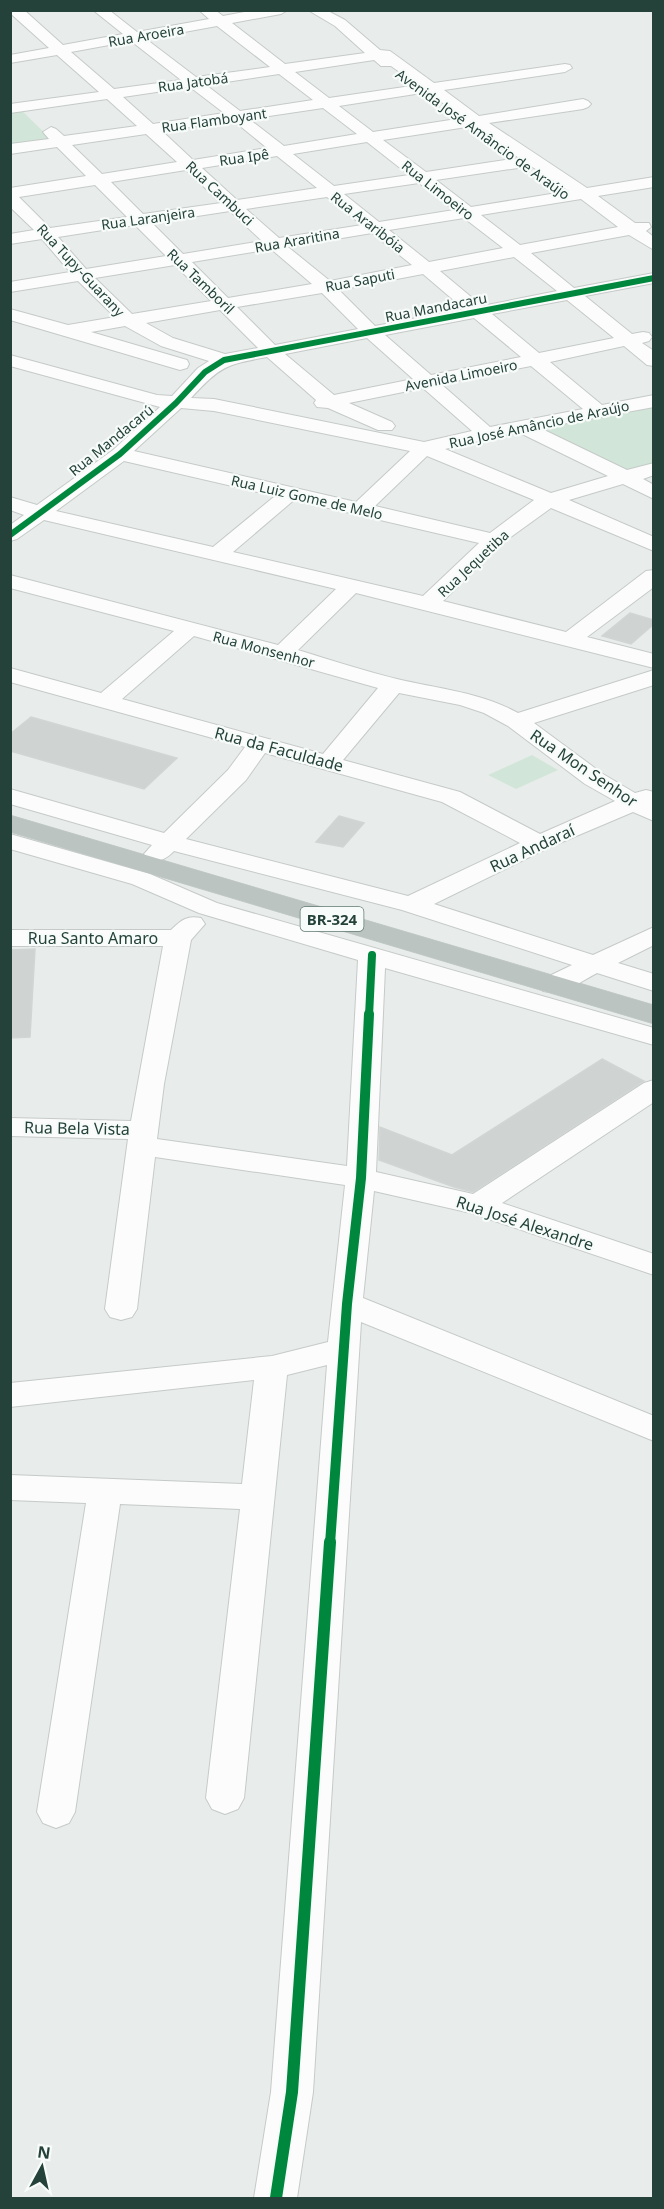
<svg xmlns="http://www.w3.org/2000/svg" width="664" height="2209" viewBox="0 0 664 2209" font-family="'Noto Sans',sans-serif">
<rect width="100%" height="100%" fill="#e8edeb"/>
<g fill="#d1e6d8">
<polygon points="21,110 53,141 11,146 10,111"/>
<polygon points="653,401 653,465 625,470 537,427"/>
<polygon points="532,755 558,770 516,789 488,775"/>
</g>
<g fill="#cfd4d2" stroke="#d1d6d4" stroke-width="1.5">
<polygon points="630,613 654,620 654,624 631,644 602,636"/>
<polygon points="31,717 177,758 144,789 10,751 10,734"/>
<polygon points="339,816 364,823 343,847 316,842"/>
<polygon points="35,949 30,1037 10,1038 10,950"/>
<polygon points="602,1059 644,1081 473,1192 454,1187 379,1160 380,1127 452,1155"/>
</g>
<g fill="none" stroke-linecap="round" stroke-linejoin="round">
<g stroke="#c5cac8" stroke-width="2">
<g id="minor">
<path d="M10 10H24L63 45 123 34 93 10H109L137 32 209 19 199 10H215L223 16 255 10H288L281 14 232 23 285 64 365 53 335 26 308 10H326L345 20 380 50 390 51 434 83 565 64 570 65 572 68 565 72 444 90 479 116 583 99 588 101 591 104 588 107 583 109 489 123 587 188 654 177V187L598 196 635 223H649L651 227 646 231 654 237V250L629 235 531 253 574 288 654 273V283L585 296 632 334 643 332 649 333 652 337 649 341 642 343 654 351V366L647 365 624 346 550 362 602 405 654 395V407L540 428 627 470 654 463V475L643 479 654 485V499L623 484 569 500 654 537V551L551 508 501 544 443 601 566 632 646 571 654 570V587L587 637 654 654V668L356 593 298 650C331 660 364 671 397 679 439 689 480 692 518 713L654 670V685L534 723 603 774 635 793 646 790 654 792V821L633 812 548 848 434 904 593 955 654 927V945L618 963 654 974V991L597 973C580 982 563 995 543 991L540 985 543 979 572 965 402 910 174 851C165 860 160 862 148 859L144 854 152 845 10 804V789L164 833 228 770 245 747 10 682V668L101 693 174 631 10 588V575L278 645 336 589 44 520 17 539 10 541V525L24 515 10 510V497L37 505 113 450 160 407 10 366V355L157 395 172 396 198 368 209 361 161 346 125 326 91 332 187 360 189 364 187 368 180 370 10 320V309L68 325 115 317 78 281 10 292V282L70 272 42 239 10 244V234L34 230 10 207V188L86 176 57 147 10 154V144L49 139 43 132 51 127 56 129 64 136 137 126 107 99 10 113V104L99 92 57 55 10 63V55L49 48 10 13ZM217 26 270 67 196 77 146 39ZM131 41 181 80 114 89 71 52ZM374 60 381 66H391L418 85 329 98 295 72ZM279 74 313 100 240 111 206 85ZM190 87 224 113 153 124 123 97ZM428 92 463 118 373 132 339 106ZM323 108 357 134 284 146 249 119ZM234 121 267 148 193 160 162 131ZM473 126 519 158 426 172 383 140ZM146 134 177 162 102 174 72 145ZM367 142 409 175 334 186 293 154ZM277 156 317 188 237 200 202 168ZM531 166 569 191 471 207 436 180ZM186 170 221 203 143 214 111 182ZM419 183 454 210 379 222 344 194ZM95 185 127 217 50 228 19 197ZM327 197 362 225 279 238 246 209ZM581 199 618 227 520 245 481 215ZM230 211 262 241 183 254 152 223ZM464 218 503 248 429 262 389 230ZM135 225 166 256 86 269 58 237ZM372 233 412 265 330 281 288 247ZM271 249 312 284 228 298 192 262ZM514 257 557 291 482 306 440 271ZM175 265 211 301 132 314 95 278ZM423 274 464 309 375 326 339 290ZM322 293 358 329 275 345 237 307ZM567 300 614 338 539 353 492 314ZM220 310 258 348 225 354 173 338 146 323ZM474 318 521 357 431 375 385 335ZM367 338 413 379 334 395 285 354ZM267 357 316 400 314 403 317 407 328 408 378 430H392L395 426 392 422 349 403 423 388 472 431 424 442 214 399 191 398C221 366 225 365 267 357ZM531 366 583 409 490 427 441 384ZM181 408 214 411 410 451 356 502 134 451ZM518 432 608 476 551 493 445 449ZM427 456 534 500 490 533 375 506ZM124 461 275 496 213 547 56 511ZM294 500 479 543 423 596 233 552ZM194 636 378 688 323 754 122 699ZM399 693 460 705 484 713 508 726 585 784 615 801 540 834 460 792 343 760ZM265 753 442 802 520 843 408 896 186 839 246 780Z"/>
<path d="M10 834 150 874 217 903 654 1028V1045L385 968 376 1172 473 1194 644 1083 654 1080V1102L502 1203 654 1254V1275L471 1213 374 1191 363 1298 654 1416V1441L361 1322 313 2092 297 2198H254L271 2092 327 1365 287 1375 244 1798 238 1809 225 1814 212 1809 206 1798 240 1509 120 1504 75 1812 69 1823 56 1828 43 1823 37 1812 86 1503 10 1500V1475L242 1484 254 1380 10 1407V1383L272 1356 328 1342 345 1185 155 1157 137 1309 132 1317 121 1320 110 1317 105 1309 128 1139 10 1136V1118L131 1121 163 946H10V930H171C181 920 187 915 201 918L205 924 191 940 164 1084 157 1139 347 1166 358 960 199 913 132 884 10 849Z"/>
</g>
</g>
<g stroke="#c3ccc9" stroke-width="1">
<polygon id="highway" points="10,815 654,1005 654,1024 10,832"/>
</g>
<use href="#minor" fill="#fcfcfc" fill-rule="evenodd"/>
<use href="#highway" fill="#bcc4c2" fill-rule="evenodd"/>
<g stroke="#f7fbf9" stroke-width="8">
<polyline id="cycleway-far3" points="10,535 120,454 176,403 205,372 224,360 654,278"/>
</g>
<g stroke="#f7fbf9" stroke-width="10">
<polyline id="cycleway-far2" points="369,1016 372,955"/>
</g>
<g stroke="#f7fbf9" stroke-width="14">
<polyline id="cycleway-far1" points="330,1544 347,1304 361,1178 369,1014"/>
</g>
<g stroke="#f7fbf9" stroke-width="16">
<polyline id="cycleway" points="276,2198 292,2092 330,1542"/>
</g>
<use href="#cycleway-far3" stroke="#00873e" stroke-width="6"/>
<use href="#cycleway-far2" stroke="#00873e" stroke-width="8"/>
<use href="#cycleway-far1" stroke="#00873e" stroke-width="10"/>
<use href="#cycleway" stroke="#00873e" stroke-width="12"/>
</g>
<g text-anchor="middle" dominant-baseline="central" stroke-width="4.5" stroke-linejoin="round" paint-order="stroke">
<g font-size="14" fill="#24423a" stroke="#f7fbf9">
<text transform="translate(146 35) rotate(-10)">Rua Aroeira</text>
<text transform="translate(193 82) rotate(-8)">Rua Jatobá</text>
<text transform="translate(214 120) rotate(-8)">Rua Flamboyant</text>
<text transform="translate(483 134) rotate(36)">Avenida José Amâncio de Araújo</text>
<text transform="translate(244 157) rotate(-8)">Rua Ipê</text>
<text transform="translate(438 190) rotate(38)">Rua Limoeiro</text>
<text transform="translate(220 193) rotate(43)">Rua Cambuci</text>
<text transform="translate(148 218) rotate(-8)">Rua Laranjeira</text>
<text transform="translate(368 222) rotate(38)">Rua Araribóia</text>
<text transform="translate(297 240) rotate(-10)">Rua Araritina</text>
<text transform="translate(81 270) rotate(47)">Rua Tupy-Guarany</text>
<text transform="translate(360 280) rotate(-11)">Rua Saputi</text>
<text transform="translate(201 281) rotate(44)">Rua Tamboril</text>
<text transform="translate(436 307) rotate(-11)">Rua Mandacaru</text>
<text transform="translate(461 375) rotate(-11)">Avenida Limoeiro</text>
<text transform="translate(539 424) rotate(-12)">Rua José Amâncio de Araújo</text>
<text transform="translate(111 440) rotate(-39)">Rua Mandacarú</text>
<text transform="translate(307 497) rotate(13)">Rua Luiz Gome de Melo</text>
<text transform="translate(473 563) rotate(-43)">Rua Jequetiba</text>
<text transform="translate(264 649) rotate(15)">Rua Monsenhor</text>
</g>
<rect fill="#f7fbf9" stroke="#637a73" stroke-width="1.5" x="300.5" y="907" width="63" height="24" rx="4.5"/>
<g font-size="15" font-weight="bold" fill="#24423a">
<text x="332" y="919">BR-324</text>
</g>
<g font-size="16" fill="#24423a" stroke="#f7fbf9">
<text transform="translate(279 749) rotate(15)">Rua da Faculdade</text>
<text transform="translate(584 768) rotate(34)">Rua Mon Senhor</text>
<text transform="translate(532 848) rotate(-25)">Rua Andaraí</text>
<text x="93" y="938">Rua Santo Amaro</text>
<text transform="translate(77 1128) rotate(1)">Rua Bela Vista</text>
<text transform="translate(525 1223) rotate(18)">Rua José Alexandre</text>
</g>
</g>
<rect width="664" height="2209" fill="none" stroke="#24423a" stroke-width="24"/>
<g transform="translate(42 2167) rotate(8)" stroke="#f7fbf9" stroke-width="4.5" paint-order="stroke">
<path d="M0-4.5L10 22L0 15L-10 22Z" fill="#24423a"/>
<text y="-9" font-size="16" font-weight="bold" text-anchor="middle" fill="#24423a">N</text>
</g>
</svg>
